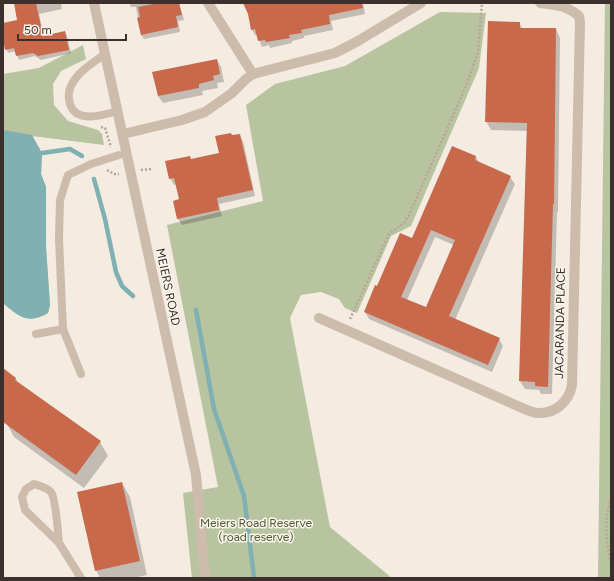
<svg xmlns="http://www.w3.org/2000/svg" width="614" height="581" viewBox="0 0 614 581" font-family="Figtree,sans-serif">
<rect width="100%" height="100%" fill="#f4ebe1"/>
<g fill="#b8c4a0">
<polygon points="605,3 611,3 611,578 598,578"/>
<polygon points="440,12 486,13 479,68 411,226 391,236 357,313 345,308 339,299 321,292 301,295 290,318 330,527 392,578 192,578 183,493 218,487 167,225 263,201 246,105 275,84 345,66"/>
<path d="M83 45 86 59 61 71 53 84 54 105 68 121 98 130 102 134 104 145 32 136 42 153 41 174 46 187V247L50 305 48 313C28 325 18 316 3 303V74L39 68Z"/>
</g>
<path fill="#7fb0b2" d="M3 130 32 135 42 153 41 174 46 187V247L50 305 48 313C28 325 18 316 3 303Z"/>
<g fill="#0003" fill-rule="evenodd">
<polygon points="15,3 61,3 62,9 39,14 44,37 65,32 67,36 71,53 41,60 35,56 19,60 16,51 8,53 5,45 3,45 3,24 18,21"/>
<polygon points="129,3 179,3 184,20 178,21 180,32 144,39 141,35 136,7 131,7"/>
<polygon points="244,3 363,3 365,14 331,21 333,30 304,36 304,38 292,41 292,43 270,48 269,45 262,47 257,35 256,36 252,30 249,13"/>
<polygon points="519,23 523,29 556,29 560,38 558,212 557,212 552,394 541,394 539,390 525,389 520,381 527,131 491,130 486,121"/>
<polygon points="217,60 221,67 224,82 217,83 218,88 202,91 203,95 163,103 158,96 154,72"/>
<polygon points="239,135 243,141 255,196 219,204 222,216 182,225 178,219 180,200 176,184 174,185 170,178 191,160 220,153 232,136"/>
<path d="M476 157 479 163 510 177 515 184 455 320 499 339 503 346 492 372 369 319 365 312 378 288ZM435 237 454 245 426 309 407 300Z"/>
<polygon points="3,370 16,379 18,383 100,442 108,456 84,488 14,437 7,424 3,422"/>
<polygon points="122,483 130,497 147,575 133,578 100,578 96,570"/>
</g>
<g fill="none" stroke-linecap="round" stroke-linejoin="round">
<g stroke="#7fb0b2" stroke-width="4.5">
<polyline points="42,153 70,149 82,156"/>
<polyline points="94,179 105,219 116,272 122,286 133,296"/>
<polyline points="196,310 214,409 244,496 254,578"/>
</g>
</g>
<g fill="#c8694b" fill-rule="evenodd">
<polygon points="14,3 36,3 43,36 65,31 69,50 38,56 33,53 16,56 14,48 5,50 3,39 3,23 17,20"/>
<polygon points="158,3 179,3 182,15 176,16 178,27 141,35 137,18 140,17 138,7"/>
<polygon points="243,3 362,3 363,8 329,15 330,24 301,30 302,33 289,35 290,38 266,42 265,40 258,41 255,29 251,30 248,14"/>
<polygon points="488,21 520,22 520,28 556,28 554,204 553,204 548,387 535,386 535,382 519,381 527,123 485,122"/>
<polygon points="217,59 220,74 213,76 214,80 199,84 199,88 158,96 152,72"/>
<polygon points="231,133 232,135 240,134 253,190 217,198 219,210 177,219 173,201 179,199 174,178 169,179 165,161 190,156 191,159 219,153 215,136"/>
<path d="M452 146 476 156 475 160 511 176 449 316 500 338 488 365 364 312 375 285 377 286 400 233 412 238ZM431 230 455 240 426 307 401 297Z"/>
<polygon points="3,368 16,378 15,380 101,441 76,475 3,422"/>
<polygon points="122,482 140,561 95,571 77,492"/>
</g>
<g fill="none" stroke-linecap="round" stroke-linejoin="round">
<g stroke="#b9a596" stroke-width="2.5" stroke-dasharray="2 2" stroke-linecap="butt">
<polyline points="101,127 105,128 111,147"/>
<polyline points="107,170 114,174 119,174"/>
<polyline points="141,170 151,169"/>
<polyline points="350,319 389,234 404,223 409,215 466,86 478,52 482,3"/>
<path d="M611 498C604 519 606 542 611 563"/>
</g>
<g stroke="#cdbbac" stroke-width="8">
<path d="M105 54C94 62 77 72 71 86 68 92 68 97 70 104 76 124 104 115 117 111"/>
<polyline points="36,334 63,329"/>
<polyline points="81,374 63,329 59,239 60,200 68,175 91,164 119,155"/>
<path d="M59 543C58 533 56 499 51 492 46 487 40 486 34 484L26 489 22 497 25 510 59 543 81 578"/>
</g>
<g stroke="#cdbbac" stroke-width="10">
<polyline points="94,3 196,475 205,578"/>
<polyline points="208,3 253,74"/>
<polyline points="123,134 182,120 205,112 232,93 246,79 253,74 335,53 358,41 421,3"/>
<path d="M319 318 520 407C525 409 532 413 538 413 556 414 569 401 572 385L580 22 579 16C565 5 557 5 540 3"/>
</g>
</g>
<g text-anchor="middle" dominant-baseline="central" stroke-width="3" stroke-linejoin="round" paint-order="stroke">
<g font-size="12" fill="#3b302b" stroke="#fbf5ee">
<text transform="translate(168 287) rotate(78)">MEIERS ROAD</text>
<text transform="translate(560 323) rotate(-89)">JACARANDA PLACE</text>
</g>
<g font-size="12" fill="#4a5a2e" stroke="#fbf5ee">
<text x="256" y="523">Meiers Road Reserve<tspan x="256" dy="14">(road reserve)</tspan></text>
</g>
</g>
<rect width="614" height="581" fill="none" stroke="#3b302b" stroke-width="8"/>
<path d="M18 34v6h108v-6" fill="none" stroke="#3b302b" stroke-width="2"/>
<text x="24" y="34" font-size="12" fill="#3b302b" stroke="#fbf5ee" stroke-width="3" paint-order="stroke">50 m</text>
</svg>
